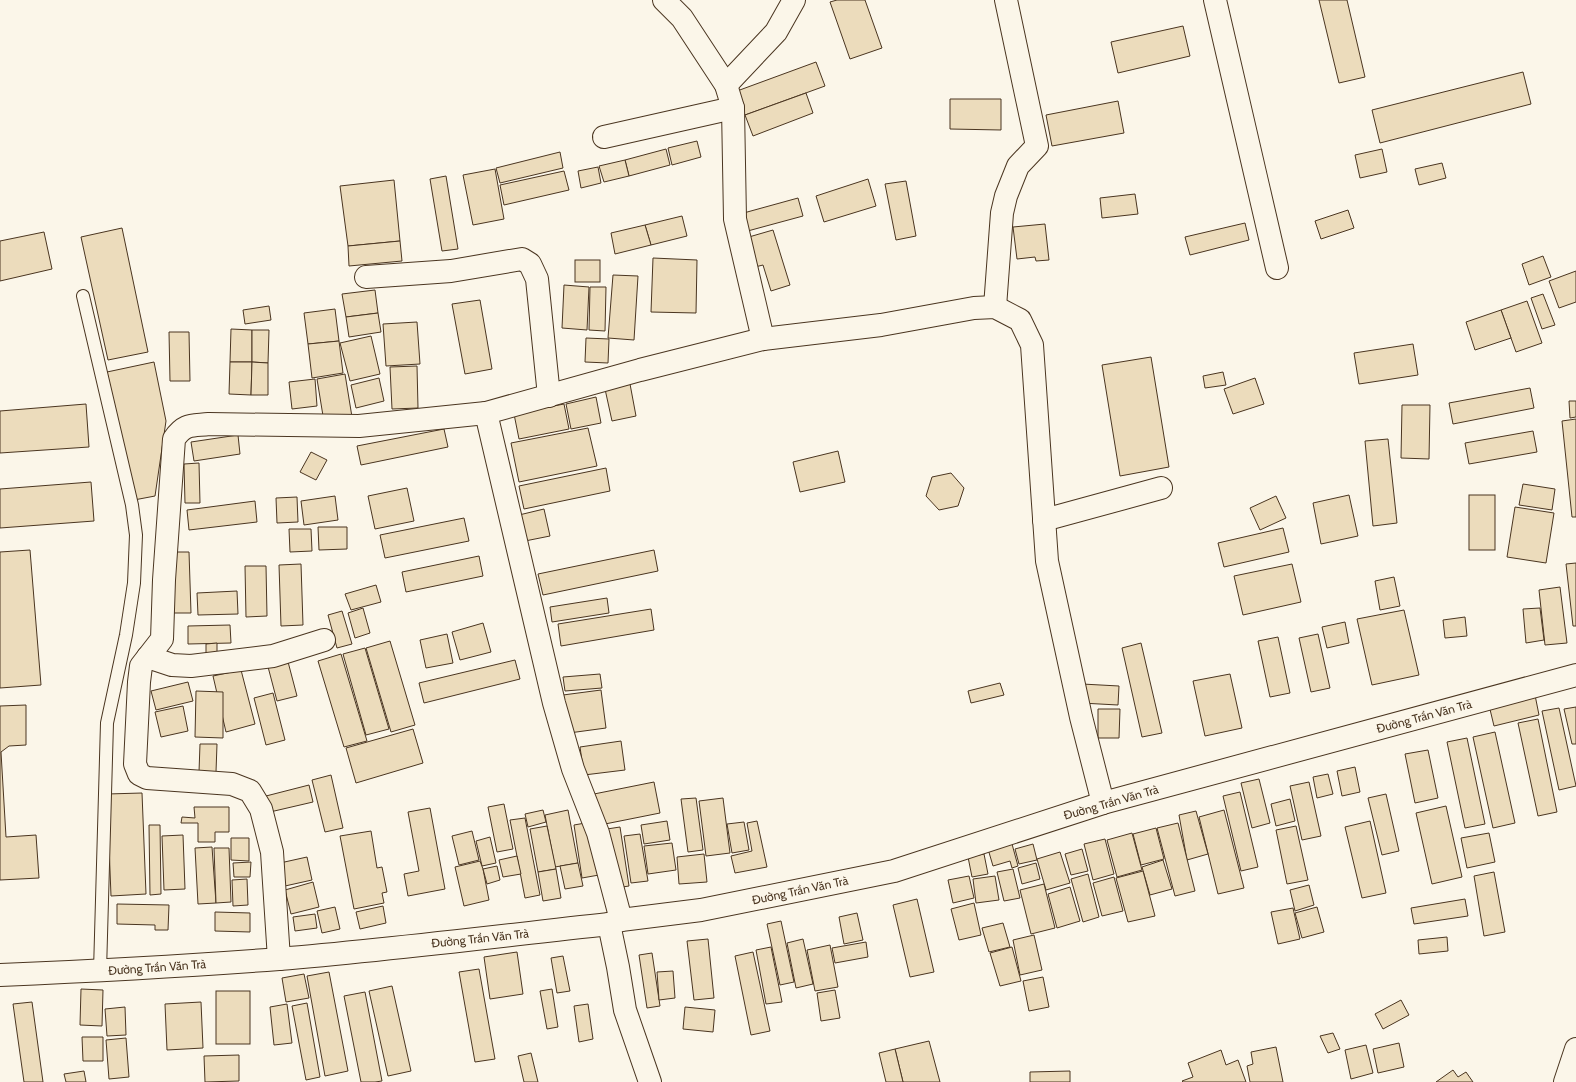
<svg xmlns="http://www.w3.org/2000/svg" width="1576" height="1082" viewBox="0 0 1576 1082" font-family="Cabin,sans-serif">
<rect width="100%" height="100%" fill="#fbf6e9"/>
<g fill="#ecdcbc" stroke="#4a3520">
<polygon points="837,0 865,0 882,48 850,59 830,2"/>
<polygon points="1319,0 1347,0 1365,77 1339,83"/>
<polygon points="1183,26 1190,56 1118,73 1111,42"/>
<polygon points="816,62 825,86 745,115 737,91"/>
<polygon points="1523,72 1531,104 1380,143 1372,110"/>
<polygon points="806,93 813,113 753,136 745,115"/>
<polygon points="950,99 1001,99 1001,130 950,129"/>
<polygon points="1118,101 1124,133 1052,146 1046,115"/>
<polygon points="697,141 701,157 672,165 668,148"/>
<polygon points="666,149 670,165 629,176 625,160"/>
<polygon points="1382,149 1387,172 1360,178 1355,155"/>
<polygon points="560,152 563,168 500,183 496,168"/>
<polygon points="625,160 629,176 604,182 599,166"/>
<polygon points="1442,163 1446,178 1419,185 1415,169"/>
<polygon points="598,167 601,183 581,188 578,171"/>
<polygon points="495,169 504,219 473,225 463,175"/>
<polygon points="564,171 569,190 504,205 500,185"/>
<polygon points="446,176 458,249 442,251 430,179"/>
<polygon points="868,179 876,206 824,222 816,196"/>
<polygon points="394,180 400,241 348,246 340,186"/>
<polygon points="906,181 916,236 896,240 885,184"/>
<polygon points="1135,194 1138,214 1102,218 1100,198"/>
<polygon points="798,198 803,216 744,232 740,214"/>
<polygon points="1348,210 1354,228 1321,239 1315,221"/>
<polygon points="682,216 687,236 651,245 645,225"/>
<polygon points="1245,223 1249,240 1190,255 1185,237"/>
<polygon points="1045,224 1049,260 1036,261 1035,257 1017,259 1013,227"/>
<polygon points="645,225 651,245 615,254 611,233"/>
<polygon points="122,228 148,352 108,360 81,237"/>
<polygon points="773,230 790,285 771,291 763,265 751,268 742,239"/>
<polygon points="44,232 52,269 0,281 0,241"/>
<polygon points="400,241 402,261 349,266 348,246"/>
<polygon points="1543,256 1551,277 1529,285 1522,264"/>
<polygon points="653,258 697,260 696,313 651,312"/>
<rect x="575" y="260" width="25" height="22"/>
<polygon points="1576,271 1576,302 1559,308 1549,281"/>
<polygon points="613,275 638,276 634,340 608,338"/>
<polygon points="564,285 589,287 587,330 562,328"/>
<polygon points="590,287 606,287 605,331 589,330"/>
<polygon points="375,290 378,313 346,317 342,294"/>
<polygon points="1543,294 1555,325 1542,329 1531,298"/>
<polygon points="480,300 492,369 465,374 452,304"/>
<polygon points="1527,301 1542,343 1516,352 1501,310"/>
<polygon points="269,306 271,320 245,324 243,310"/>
<polygon points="335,309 339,341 308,344 304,313"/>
<polygon points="1501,310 1511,338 1475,350 1466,322"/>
<polygon points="378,313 381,332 349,337 346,317"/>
<polygon points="417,322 420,364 386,366 383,324"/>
<polygon points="231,329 252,330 252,362 230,362"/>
<polygon points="252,330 269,330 268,363 252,362"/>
<polygon points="169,332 189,332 190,381 170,381"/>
<polygon points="371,336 380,374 350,381 340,343"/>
<polygon points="586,338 609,339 608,363 585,362"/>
<polygon points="339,341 343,373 312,378 308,344"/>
<polygon points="1413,344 1418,375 1359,384 1354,353"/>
<polygon points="1151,357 1169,467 1120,476 1102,365"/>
<polygon points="154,362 166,421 155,496 134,500 107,372"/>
<polygon points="230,362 252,362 251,395 229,394"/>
<polygon points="252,362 268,363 268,395 251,395"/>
<polygon points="417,366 418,408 392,409 390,367"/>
<polygon points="1223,372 1226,385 1205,388 1203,376"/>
<polygon points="345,374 352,417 324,422 317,379"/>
<polygon points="379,378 384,401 356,408 351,385"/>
<polygon points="1255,378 1264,404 1233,414 1224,389"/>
<polygon points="315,379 317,406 292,409 289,382"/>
<polygon points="630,384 636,416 612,421 605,389"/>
<polygon points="1530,388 1534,408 1453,424 1449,403"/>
<polygon points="596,397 601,423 571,429 566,404"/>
<polygon points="1569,401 1576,401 1576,417 1570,418"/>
<polygon points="86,404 89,447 0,453 0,411"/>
<polygon points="564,404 569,429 519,439 514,414"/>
<polygon points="1402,405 1430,405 1429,459 1401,458"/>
<polygon points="1576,419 1576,517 1572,517 1562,421"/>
<polygon points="588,428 597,466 519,482 511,443"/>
<polygon points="444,429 448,447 361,465 357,446"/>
<polygon points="1533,431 1537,452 1469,464 1465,443"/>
<polygon points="238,435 240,454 194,461 191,442"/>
<polygon points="1388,439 1397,523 1373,526 1365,441"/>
<polygon points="838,451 845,482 800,492 793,462"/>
<polygon points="311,452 327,460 316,480 300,472"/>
<polygon points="199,463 200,503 185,503 184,464"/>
<polygon points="606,468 610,491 524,509 519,486"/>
<polygon points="951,473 964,488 958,506 939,510 926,496 932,477"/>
<polygon points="91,482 94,521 0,528 0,489"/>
<polygon points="1523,484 1555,489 1552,510 1519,505"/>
<polygon points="407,488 414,521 375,529 368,496"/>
<polygon points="1349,495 1358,536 1321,544 1313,503"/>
<rect x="1469" y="495" width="26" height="55"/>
<polygon points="335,496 338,520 304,525 301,501"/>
<polygon points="1276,496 1286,518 1260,530 1250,508"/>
<polygon points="297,497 298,522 277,523 276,498"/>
<polygon points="255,501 257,522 189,530 187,510"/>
<polygon points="1515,507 1554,513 1546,563 1507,557"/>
<polygon points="544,509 550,536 525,541 519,515"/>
<polygon points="464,518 469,541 385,558 380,535"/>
<polygon points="318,527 347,527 347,549 319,550"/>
<polygon points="1283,528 1289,552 1224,567 1218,543"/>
<polygon points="289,529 311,529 312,551 290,552"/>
<polygon points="30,550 41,685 0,688 0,552"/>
<polygon points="654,550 658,571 543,595 538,574"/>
<polygon points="169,552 189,552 191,613 171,613"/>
<polygon points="479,556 483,576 406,592 402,572"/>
<polygon points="1576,563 1576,626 1573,626 1566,564"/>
<polygon points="301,564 303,625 281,626 279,565"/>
<polygon points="1292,564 1301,602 1243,615 1234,576"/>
<polygon points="245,566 266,566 267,616 246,617"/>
<polygon points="1394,577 1400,606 1380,610 1375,581"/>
<polygon points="376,585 381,602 351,610 345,594"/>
<polygon points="1560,587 1567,643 1545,645 1539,590"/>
<polygon points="237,591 238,614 198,615 197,593"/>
<polygon points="607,598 609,613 552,622 550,607"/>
<polygon points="363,608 370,633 355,638 348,613"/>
<polygon points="1540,608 1544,640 1526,643 1523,609"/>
<polygon points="651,609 654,630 561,646 558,624"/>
<polygon points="1404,610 1419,675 1372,685 1357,619"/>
<polygon points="342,611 352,644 337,648 328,615"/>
<polygon points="1465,617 1467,636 1445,638 1443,620"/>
<polygon points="1345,622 1349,643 1327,648 1322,627"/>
<polygon points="483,623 491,652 460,660 452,632"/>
<polygon points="230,625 231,643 188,644 188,626"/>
<polygon points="447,634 453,663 426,668 420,640"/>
<polygon points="1318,634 1330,688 1311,692 1299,638"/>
<polygon points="1278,637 1290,693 1270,697 1258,641"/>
<polygon points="390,641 415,725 391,732 366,648"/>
<polygon points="217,643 217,655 206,655 206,644"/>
<polygon points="1141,643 1162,733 1142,737 1122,648"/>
<polygon points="365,648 389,729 366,735 343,654"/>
<polygon points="341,654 367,741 344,747 318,661"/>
<polygon points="287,658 297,696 277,701 267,663"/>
<polygon points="515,660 520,679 424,703 419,683"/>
<polygon points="241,670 255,724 226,732 213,676"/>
<polygon points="600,674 602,688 565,691 563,677"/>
<polygon points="1230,674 1242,728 1205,736 1193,681"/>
<polygon points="188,682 193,701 156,710 151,691"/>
<polygon points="1000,683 1004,695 971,703 968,691"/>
<polygon points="1082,684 1119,686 1118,705 1081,703"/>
<polygon points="601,690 606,728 569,733 563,695"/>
<polygon points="1534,690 1539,715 1494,726 1488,701"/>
<polygon points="196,691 223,692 223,738 195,737"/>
<polygon points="273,693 285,740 266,745 254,698"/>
<polygon points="26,705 26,745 9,746 1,752 6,837 36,835 39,878 0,880 0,706"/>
<polygon points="183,706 188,731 161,737 155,712"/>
<polygon points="1576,707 1576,744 1572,744 1564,709"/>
<polygon points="1559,708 1576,786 1559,790 1542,711"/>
<polygon points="1098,709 1120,709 1119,738 1098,738"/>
<polygon points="1538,719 1557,812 1538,816 1518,723"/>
<polygon points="413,729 423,763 356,783 346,748"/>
<polygon points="1495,732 1515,823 1493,828 1473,737"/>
<polygon points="1467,738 1485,824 1465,828 1447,742"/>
<polygon points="621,741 625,770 584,775 580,747"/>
<polygon points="200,744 217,744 216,772 199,772"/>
<polygon points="1428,750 1438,798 1415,803 1405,754"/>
<polygon points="1355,767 1360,792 1342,796 1337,771"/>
<polygon points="1328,774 1333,794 1317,798 1313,777"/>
<polygon points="331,775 343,828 325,832 312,780"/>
<polygon points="1259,779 1270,823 1252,828 1241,783"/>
<polygon points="654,782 660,813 600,825 594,794"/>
<polygon points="1309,782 1321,836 1302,840 1290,786"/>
<polygon points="309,785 313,802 270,812 266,796"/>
<polygon points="1240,792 1258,867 1241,871 1223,796"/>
<polygon points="142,793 146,894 111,896 107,794"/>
<polygon points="1386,794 1399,851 1382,855 1368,798"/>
<polygon points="696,798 703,850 688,852 681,799"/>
<polygon points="723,798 730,853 706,856 699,801"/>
<polygon points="1290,799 1295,821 1276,826 1271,804"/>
<polygon points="504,804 513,849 497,852 488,807"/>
<polygon points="1446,806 1462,877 1432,884 1416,813"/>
<polygon points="194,807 229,807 229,832 215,832 215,842 198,842 198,823 181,823 182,817 195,818"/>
<polygon points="430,808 445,889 408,896 404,874 419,871 408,812"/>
<polygon points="543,810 546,822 528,827 525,814"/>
<polygon points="568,810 578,863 555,867 545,815"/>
<polygon points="1224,810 1244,888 1218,894 1199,817"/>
<polygon points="1196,811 1208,854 1187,860 1179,815"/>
<polygon points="525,818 540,895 525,898 510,820"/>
<polygon points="667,821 670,840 644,844 641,825"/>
<polygon points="757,821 767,867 735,873 731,856 752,851 747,823"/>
<polygon points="1370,821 1386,893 1362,898 1345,827"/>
<polygon points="591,822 599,875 582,878 574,825"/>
<polygon points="744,822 749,850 732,853 727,824"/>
<polygon points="1178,823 1195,891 1175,896 1157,828"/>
<polygon points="149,825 160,825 161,894 150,895"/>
<polygon points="547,826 556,869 538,872 530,829"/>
<polygon points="1296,826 1308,880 1287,884 1276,830"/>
<polygon points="620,827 629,886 616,888 607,829"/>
<polygon points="1156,828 1164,859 1141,865 1133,834"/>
<polygon points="371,831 377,868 382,867 387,892 382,893 384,903 354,909 340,836"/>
<polygon points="472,831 479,860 459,865 452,836"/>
<polygon points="1132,833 1142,870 1117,877 1107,840"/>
<polygon points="1489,833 1495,862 1467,868 1461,838"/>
<polygon points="640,834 648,881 631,883 624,836"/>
<polygon points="183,835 185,889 164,890 162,836"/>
<polygon points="490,837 496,863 482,866 476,841"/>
<polygon points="231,838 249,838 249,861 231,860"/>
<polygon points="1105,839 1114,874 1093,880 1084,844"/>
<polygon points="672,843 676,870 648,874 644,846"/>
<polygon points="1012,844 1018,866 1012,868 1010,861 993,866 988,849"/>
<polygon points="1033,844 1037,860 1019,864 1015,849"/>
<polygon points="212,847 216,903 198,904 195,848"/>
<polygon points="214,848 229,848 231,902 216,903"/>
<polygon points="1082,849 1088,871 1071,875 1065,854"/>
<polygon points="1060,852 1070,883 1046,890 1037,859"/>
<polygon points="704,854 707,882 679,884 677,857"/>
<polygon points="984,854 988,874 972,877 968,857"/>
<polygon points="517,856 521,874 503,877 499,860"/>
<polygon points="307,857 312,880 285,886 280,863"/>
<polygon points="1163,860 1172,889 1150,895 1142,867"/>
<polygon points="480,861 483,869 489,900 464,906 455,867"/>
<polygon points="251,862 250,877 234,877 233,863"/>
<polygon points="578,863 583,886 565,889 560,866"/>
<polygon points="1036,863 1040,879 1022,884 1018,868"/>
<polygon points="497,866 500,880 487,884 483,869"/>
<polygon points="556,869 561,898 543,901 538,872"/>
<polygon points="1013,869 1020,898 1004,901 997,872"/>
<polygon points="1143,871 1155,916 1128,922 1116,878"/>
<polygon points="1494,872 1505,932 1484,936 1474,876"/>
<polygon points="1088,874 1099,917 1083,922 1071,879"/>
<polygon points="969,876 974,898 953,903 948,880"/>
<polygon points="995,876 999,900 976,903 973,879"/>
<polygon points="1114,877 1123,911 1102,916 1093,883"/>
<polygon points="247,879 248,905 233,906 232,880"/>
<polygon points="313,882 319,907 291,914 285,890"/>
<polygon points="1044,884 1055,928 1031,934 1020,890"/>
<polygon points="1309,885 1314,905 1295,911 1290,890"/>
<polygon points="1070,887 1080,921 1057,928 1048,894"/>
<polygon points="917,899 934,972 910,977 893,905"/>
<polygon points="1465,899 1468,916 1414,924 1411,908"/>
<polygon points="974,903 981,935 959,940 951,909"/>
<polygon points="117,904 169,905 168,930 155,930 155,925 117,924"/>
<polygon points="383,906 386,923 360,929 356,912"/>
<polygon points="335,907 340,929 322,933 317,911"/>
<polygon points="1317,907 1324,932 1302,938 1295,913"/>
<polygon points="1293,908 1300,939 1278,944 1271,912"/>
<polygon points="215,912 250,913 250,932 215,931"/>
<polygon points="857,913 863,940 844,944 839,917"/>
<polygon points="315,914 317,928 295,931 293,917"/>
<polygon points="781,921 794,982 780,985 767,924"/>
<polygon points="1003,923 1010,947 989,952 982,928"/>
<polygon points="1034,935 1042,970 1020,975 1013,940"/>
<polygon points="1447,937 1448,951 1419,954 1418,940"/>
<polygon points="708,939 714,998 694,1000 687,941"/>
<polygon points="803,939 813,984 796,988 787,943"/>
<polygon points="866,942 868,957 835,963 832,948"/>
<polygon points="830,945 838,987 815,991 807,950"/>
<polygon points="771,947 782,1002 766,1004 756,950"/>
<polygon points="1012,947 1021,981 1000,986 990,953"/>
<polygon points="517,952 523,994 490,999 484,957"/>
<polygon points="753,952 770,1031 751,1035 735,956"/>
<polygon points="652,953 660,1006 647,1008 639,955"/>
<polygon points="563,956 570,991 557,993 551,958"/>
<polygon points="479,969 495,1059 475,1062 459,972"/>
<polygon points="673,971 675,998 659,1000 657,972"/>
<polygon points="329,972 348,1071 325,1076 307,976"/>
<polygon points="304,974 309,998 286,1002 282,978"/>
<polygon points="1043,977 1049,1007 1029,1011 1023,981"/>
<polygon points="392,986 411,1071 388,1076 369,991"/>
<polygon points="81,989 103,990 102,1026 80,1025"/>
<polygon points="552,989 558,1027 547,1029 540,991"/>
<polygon points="835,990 840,1018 821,1021 817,993"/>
<rect x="216" y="991" width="34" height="53"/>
<polygon points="365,992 382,1081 375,1082 361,1082 344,996"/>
<polygon points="1401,1000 1409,1015 1383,1029 1375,1014"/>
<polygon points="32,1002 43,1082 24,1082 13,1004"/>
<polygon points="201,1002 203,1048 167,1050 165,1004"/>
<polygon points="307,1003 320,1077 306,1080 292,1006"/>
<polygon points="287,1004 292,1043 274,1045 270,1007"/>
<polygon points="588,1004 593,1039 579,1042 574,1006"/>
<polygon points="125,1007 126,1035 107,1036 105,1009"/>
<polygon points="685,1007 715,1010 713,1032 683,1029"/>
<polygon points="1333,1033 1340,1049 1328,1053 1320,1036"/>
<polygon points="82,1037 103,1037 103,1061 83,1061"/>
<polygon points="126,1038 129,1077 109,1079 106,1040"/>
<polygon points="929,1041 940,1082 903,1082 895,1049"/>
<polygon points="1399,1043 1404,1067 1378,1073 1373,1049"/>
<polygon points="1366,1045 1373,1073 1351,1079 1345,1050"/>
<polygon points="1276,1047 1283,1082 1250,1082 1247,1066 1253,1064 1251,1052"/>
<polygon points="895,1049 903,1082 886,1082 879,1053"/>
<polygon points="1221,1050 1226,1065 1238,1060 1246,1082 1183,1082 1182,1081 1193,1077 1188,1063"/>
<polygon points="531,1053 538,1082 524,1082 518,1056"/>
<polygon points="239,1055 239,1081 205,1082 204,1056"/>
<polygon points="1453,1070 1458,1077 1466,1072 1473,1082 1436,1082"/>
<polygon points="84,1071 86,1082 66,1082 64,1074"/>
<polygon points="1070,1071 1070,1082 1030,1082 1030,1072"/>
</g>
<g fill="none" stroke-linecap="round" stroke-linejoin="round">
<g stroke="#4a3520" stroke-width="14">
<polyline id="service" points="83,296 132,505 136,535 134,583 126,635 107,723 100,971"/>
</g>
<g stroke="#4a3520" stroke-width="24">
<g id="minor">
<polyline points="664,0 682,18 726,85 733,108 735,219 763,339"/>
<polyline points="1215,0 1277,268"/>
<polyline points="726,85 776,32 794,0"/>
<polyline points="604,137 733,108"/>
<polyline points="366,277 451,271 522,259 530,264 537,279 549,396"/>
<polyline points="995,307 1002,213 1006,196 1018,166 1037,146 1006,0"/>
<polyline points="486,413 554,703 573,769 598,833 621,920"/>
<polyline points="1044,520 1161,488"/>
<polyline points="148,657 172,665 191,666 273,656 324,640"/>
<polyline points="609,924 618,967 625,1010 650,1082"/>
<path d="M279 959 272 852 261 809 250 791 232 784 147 778 139 774 135 764 139 682 141 666 162 639 164 580 174 439C185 423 192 426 209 424L359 426 486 413 640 370 763 339 881 325 974 308 995 307 1020 320 1032 345 1047 561 1081 717 1103 803"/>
</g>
</g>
<g stroke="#4a3520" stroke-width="24">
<path id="primary" d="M0 975C93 971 186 966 279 959 389 950 499 936 609 924L621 920 701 910 894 871 1103 803 1576 675"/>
</g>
<g stroke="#4a3520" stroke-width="24">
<polyline id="trunk" points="1565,1082 1576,1049"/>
</g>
<use href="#service" stroke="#fbf6e9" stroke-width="12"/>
<use href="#minor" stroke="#fbf6e9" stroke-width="22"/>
<use href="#primary" stroke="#fbf6e9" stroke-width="22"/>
<use href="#trunk" stroke="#fbf6e9" stroke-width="22"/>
</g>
<g text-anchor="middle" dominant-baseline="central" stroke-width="3" stroke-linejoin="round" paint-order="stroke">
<g font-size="12" fill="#4a3520" stroke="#fbf6e9">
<text transform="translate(1424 716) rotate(-15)">Đường Trần Văn Trà</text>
<text transform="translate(1111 802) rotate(-16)">Đường Trần Văn Trà</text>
<text transform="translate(800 890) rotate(-12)">Đường Trần Văn Trà</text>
<text transform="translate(480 938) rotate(-6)">Đường Trần Văn Trà</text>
<text transform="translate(157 967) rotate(-4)">Đường Trần Văn Trà</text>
</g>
</g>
</svg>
